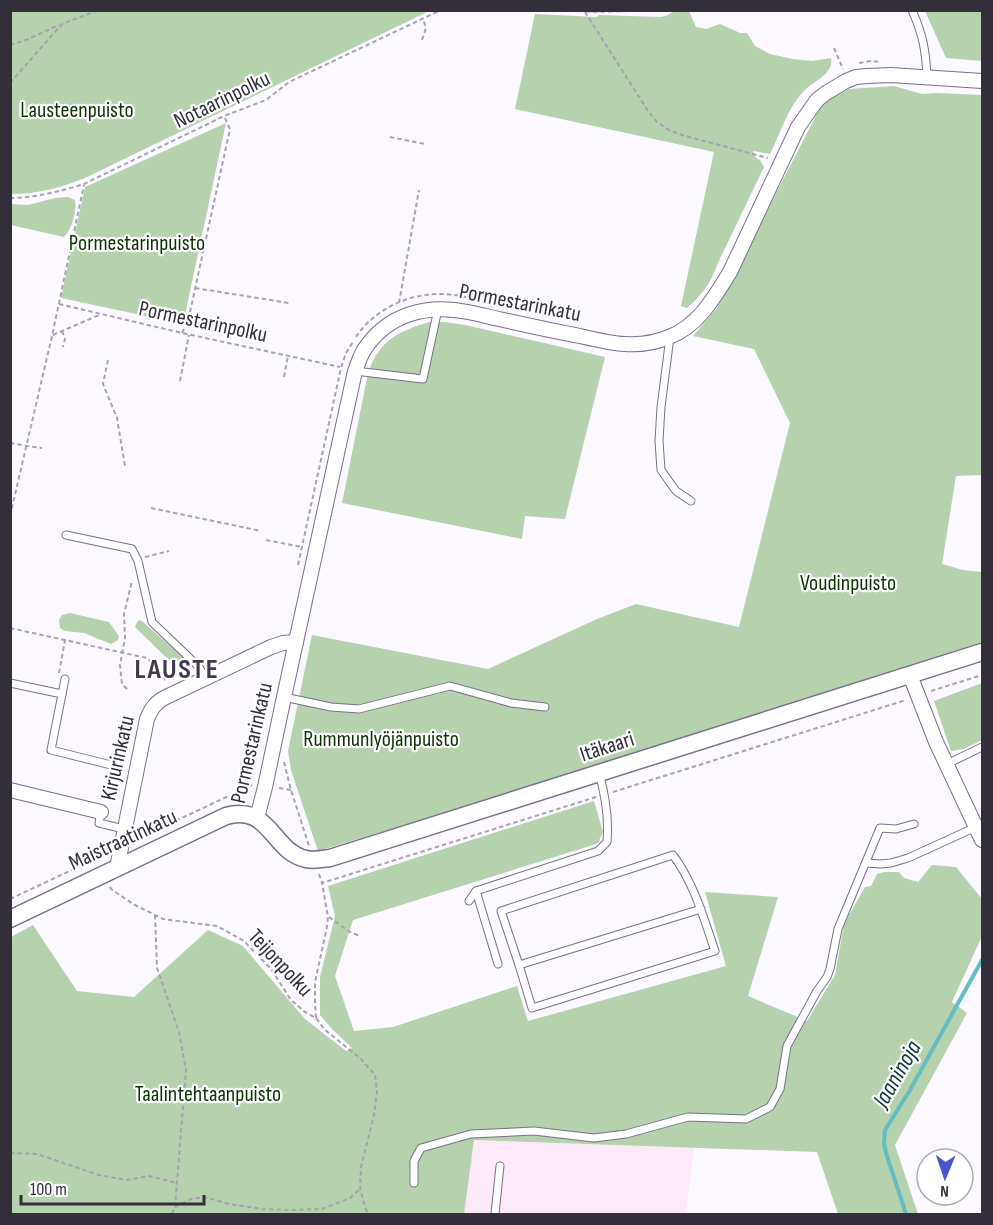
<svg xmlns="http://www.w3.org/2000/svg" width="993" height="1225" viewBox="0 0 993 1225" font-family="'Sofia Sans Condensed',sans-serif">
<rect width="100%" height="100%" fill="#fbf9ff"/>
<polygon fill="#fee9f8" points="474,1140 694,1148 686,1214 464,1214"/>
<g fill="#b5d1ad">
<path d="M10 11 11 10 429 11 85 178C60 188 37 194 11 194Z"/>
<path d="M674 11H689L696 27 706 29 720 24 740 33H747L755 46 770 54 793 59 812 61 831 58C834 73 816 80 806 89 787 107 782 131 770 154L753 151 756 158 760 160 764 167 717 265C712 282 700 297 687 308L681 306 714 152 515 109 535 14 596 17 599 15 661 17 666 16Z"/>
<polygon points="925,11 982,11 982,61 946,58"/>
<polygon points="894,86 922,94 937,93 982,95 982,475 956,476 942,564 963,570 982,572 982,642 571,775 318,851 291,770 288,751 312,635 488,669 597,619 636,604 739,627 790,423 754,349 693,336 717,308 821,106 833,97 849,89"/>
<polygon points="226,123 183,324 61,298 85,187"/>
<path d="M68 197 75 200C77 212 72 229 64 237L11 225V204L28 205 55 198Z"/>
<path d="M430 322H445L465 325 605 357 565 519 525 516 522 539 342 503 368 373C371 365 374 357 379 351 391 334 412 327 430 322Z"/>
<polygon points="70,613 109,622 119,636 118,640 111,644 84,633 65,631 60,628 59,620 62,615"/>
<polygon points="139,620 142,621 191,664 179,670 135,627 136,624"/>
<polygon points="982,683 982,740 964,749 951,751 934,701"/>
<polygon points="594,801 603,832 598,843 593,845 353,920 335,976 354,1031 393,1027 517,986 528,1021 726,966 705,892 778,897 748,996 807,1021 835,975 844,924 865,887 871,886 877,874 884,872 899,872 904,878 918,882 932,865 956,867 982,899 982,936 952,1002 967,1013 895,1145 918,1214 838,1214 817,1152 474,1140 464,1214 11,1214 11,937 33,925 77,991 134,997 208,930 243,946 305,1019 346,1051 352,1048 332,1029 320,1015 320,977 335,916 328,886"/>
</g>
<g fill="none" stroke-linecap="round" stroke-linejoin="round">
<polyline stroke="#63bdc3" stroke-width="4" points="906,1214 886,1153 884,1143 885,1130 910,1090 982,960"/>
<g stroke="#786f89" stroke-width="9">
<g id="service">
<path d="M912 10C923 35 926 51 927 78"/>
<polyline points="670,337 661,407 659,441 661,470 676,491 691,501"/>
<polyline points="355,371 423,379 438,309"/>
<polyline points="66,535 132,549 138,561 152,622 199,667 205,678"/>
<polyline points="65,679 51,750 111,765"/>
<polyline points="10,683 62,694"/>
<polyline points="284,697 331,707 359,709 450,686 511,703 545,707"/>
<polyline points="947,764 982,747"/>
<polyline points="101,812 99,823 124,829"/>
<polyline points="866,863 880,864 891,863 908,858 976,827"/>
<polyline points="476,891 498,964"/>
<path d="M469 901 476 891 598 851 607 842C609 819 605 794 599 773"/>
<path d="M519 965 501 911 673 855C694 883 704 919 715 951L532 1008 519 965 701 909"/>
<polyline points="414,1183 414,1161 421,1148 471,1134 534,1131 594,1138 626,1134 688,1117 746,1119 770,1107 780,1089 787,1046 817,991 827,977 830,969 838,929 880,828 896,829 914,824"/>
<polyline points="495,1214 500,1166"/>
</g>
</g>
<g stroke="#786f89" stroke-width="16">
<g id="minor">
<polyline points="910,675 936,742 982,840"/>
<polyline points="10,790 101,812"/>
<path d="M257 818 265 787 284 697 355 371C358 364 360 356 364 350 388 313 428 304 468 312 479 314 489 317 499 319 526 325 553 331 580 336 610 343 638 350 669 337 698 326 714 298 730 272L798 127 817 100 826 93 846 81 856 77 867 76 891 75 982 81"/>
<path d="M117 868 147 719C151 709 155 703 164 698L271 647 283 643 296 642"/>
</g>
</g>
<g stroke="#786f89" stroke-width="19">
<path id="tertiary" d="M10 919 226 816C271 804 271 851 306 859 314 861 322 859 330 858L982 652"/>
</g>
<g stroke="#a6a3ac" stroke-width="2" stroke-dasharray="4.5 3" stroke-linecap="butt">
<polyline points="563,10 593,12 662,10"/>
<polyline points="585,12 648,111 657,122 669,130 682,135 768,158"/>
<polyline points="422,40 426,28 423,19"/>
<polyline points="10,45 26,40 59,25"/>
<polyline points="834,48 843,69"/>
<polyline points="859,63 870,61 881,62"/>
<polyline points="10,83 62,24 99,10"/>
<polyline points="390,137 425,144"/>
<path d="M10 198C35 198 61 191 84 184L224 116 266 100 289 82 441 10"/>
<polyline points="195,288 289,303"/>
<polyline points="399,303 419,190"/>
<polyline points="59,304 182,333 340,367"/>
<polyline points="62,331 65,339 63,347"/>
<polyline points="182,333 188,321 230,129 224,116"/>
<polyline points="53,335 99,315"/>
<path d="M356 337C371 314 399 298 426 295 443 292 460 296 477 299"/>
<polyline points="108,360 103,384 117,418 125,466"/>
<polyline points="284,377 288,356"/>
<polyline points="180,381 189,335"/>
<polyline points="10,443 27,446 42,448"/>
<polyline points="151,508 261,531"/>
<polyline points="10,516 52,336 84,185"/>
<polyline points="266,540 302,547"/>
<polyline points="145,557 169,551"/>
<polyline points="298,565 341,368 346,353 353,342"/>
<polyline points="10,628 147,658 161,671 166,682"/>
<polyline points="59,673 65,640"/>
<polyline points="127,689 122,684 120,665 125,638 124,614 132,581"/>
<polyline points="931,691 982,675"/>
<polyline points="284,762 291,790 309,846"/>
<polyline points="279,788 291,790"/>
<polyline points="613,792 906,700"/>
<polyline points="135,840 252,785"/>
<polyline points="319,874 322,883 596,797"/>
<polyline points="110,887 111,889 133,904 163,919 217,926 244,941 271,969 291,1000 305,1012 316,1018 325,1030 360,1058 375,1075 377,1092 374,1115 361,1167 360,1189 366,1210 369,1214"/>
<polyline points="10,899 106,854"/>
<polyline points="155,915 157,968 179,1032 186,1070 175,1207 172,1214"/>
<polyline points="329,917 350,932 360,936"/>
<polyline points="316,1018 315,1002 315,982 327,927 328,917 322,883"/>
<polyline points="10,1153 37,1154 99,1175 127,1180 149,1176 177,1183"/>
<polyline points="175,1207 193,1198 208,1198 229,1204 262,1209 292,1210 322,1209 350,1198 360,1189"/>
</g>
<use href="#service" stroke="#fff" stroke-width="7"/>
<use href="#minor" stroke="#fff" stroke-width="14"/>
<use href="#tertiary" stroke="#fff" stroke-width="16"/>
</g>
<g text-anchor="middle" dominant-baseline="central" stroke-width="4.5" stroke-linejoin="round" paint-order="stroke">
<g font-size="22" fill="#322e3a" stroke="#fff">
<text transform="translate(222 100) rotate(-26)">Notaarinpolku</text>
<text transform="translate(520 303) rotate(11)">Pormestarinkatu</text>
<text transform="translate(203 322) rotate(12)">Pormestarinpolku</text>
<text transform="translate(252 743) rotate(-77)">Pormestarinkatu</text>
<text transform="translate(607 747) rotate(-18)">Itäkaari</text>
<text transform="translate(118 758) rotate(-77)">Kirjurinkatu</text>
<text transform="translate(123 840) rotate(-25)">Maistraatinkatu</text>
<text transform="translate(280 963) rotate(47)">Teijonpolku</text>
</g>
<g font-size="22" fill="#0a3300" stroke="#fff">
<text x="77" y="110">Lausteenpuisto</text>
<text x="137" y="243">Pormestarinpuisto</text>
<text x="848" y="583">Voudinpuisto</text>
<text x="381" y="739">Rummunlyöjänpuisto</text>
<text x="208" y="1094">Taalintehtaanpuisto</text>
</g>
<g font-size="24" font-style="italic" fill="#0a3639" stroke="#fff">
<text transform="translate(897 1074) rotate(-60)">Jaaninoja</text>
</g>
<g font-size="28" font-weight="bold" letter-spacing="1.5" fill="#423950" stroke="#fff">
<text x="177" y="669">LAUSTE</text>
</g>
</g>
<rect width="993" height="1225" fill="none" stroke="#322e3a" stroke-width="24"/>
<g transform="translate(945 1177) rotate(182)"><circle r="28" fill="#ffffff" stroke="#adabb0" stroke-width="1.5"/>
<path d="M0-4.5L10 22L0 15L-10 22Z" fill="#4c56cb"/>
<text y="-9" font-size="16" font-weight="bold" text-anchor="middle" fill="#322e3a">N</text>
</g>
<path d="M21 1195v9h183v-9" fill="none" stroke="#322e3a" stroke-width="3"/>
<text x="30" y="1195" font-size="18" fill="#322e3a" stroke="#ffffff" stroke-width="4.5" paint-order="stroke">100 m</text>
</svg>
